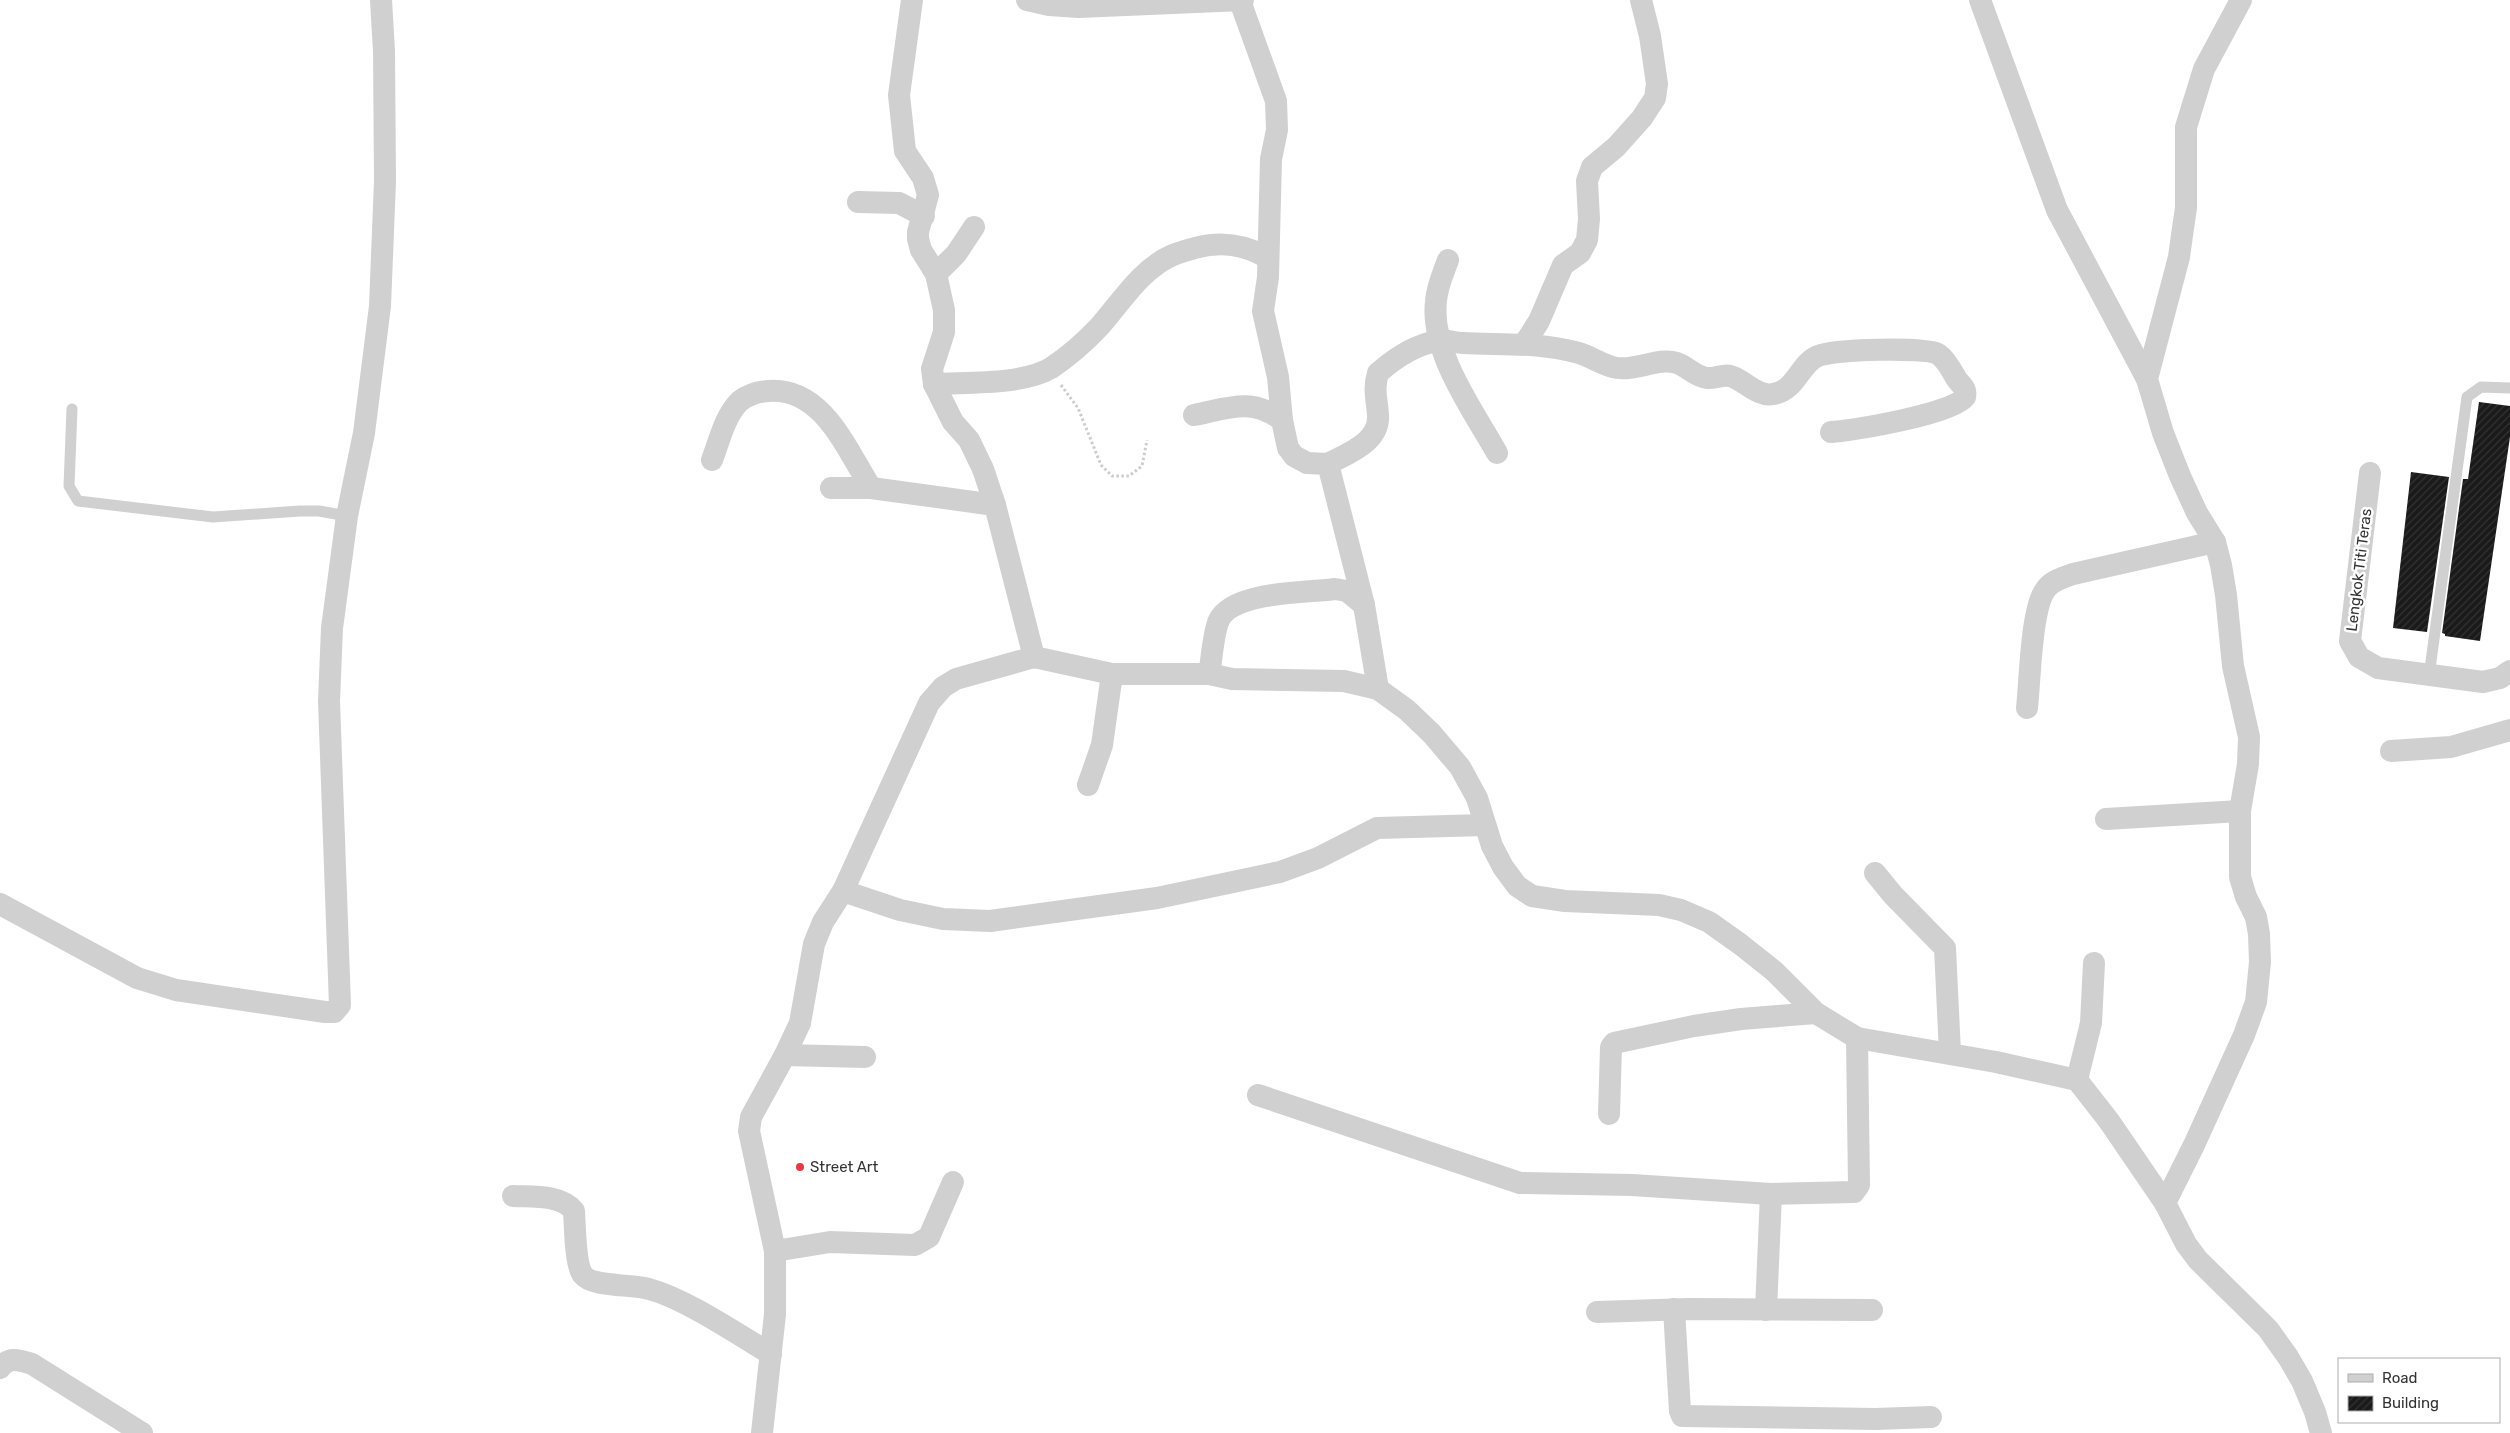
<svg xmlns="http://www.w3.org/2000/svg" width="2510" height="1433" viewBox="0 0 2510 1433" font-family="Rubik,sans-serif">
<defs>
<pattern id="building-hatch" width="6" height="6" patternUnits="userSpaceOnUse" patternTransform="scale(1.25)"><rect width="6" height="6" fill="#1a1a1a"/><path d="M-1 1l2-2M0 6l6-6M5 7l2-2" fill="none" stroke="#333"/></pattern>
</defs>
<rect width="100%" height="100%" fill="#fff"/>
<g fill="url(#building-hatch)">
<polygon points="2479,402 2510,406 2510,437 2480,641 2445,636 2445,634 2442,633 2463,479 2468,479"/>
<polygon points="2411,472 2449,477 2427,632 2393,628"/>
</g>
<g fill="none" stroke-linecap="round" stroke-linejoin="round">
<polyline stroke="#cdcdcd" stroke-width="3" stroke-dasharray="2.5 2.5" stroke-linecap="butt" points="1061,385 1078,408 1101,465 1112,476 1129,476 1142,466 1147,440"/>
<g stroke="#d0d0d0" stroke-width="11">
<polyline points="72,409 69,486 78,501 213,517 300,511 319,511 347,516"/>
<polyline points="2429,676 2467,397 2481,387 2510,388"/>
</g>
<g stroke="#d0d0d0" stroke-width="22">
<polyline points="912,0 899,95 905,151 923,178 928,195 918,232 918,239 921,250 936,274 944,310 944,332 932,369 934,384 953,422 969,440 983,469 995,505 1034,657"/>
<polyline points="1027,0 1049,5 1079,7 1243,0"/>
<polyline points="1980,0 2057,210 2147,379"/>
<polyline points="1240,1 1276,101 1277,130 1271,159 1268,277 1263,311 1278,377 1282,420 1288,448 1294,456 1307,463 1328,464 1364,605 1378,689"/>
<polyline points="858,202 899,203 924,216"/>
<path d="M1448 260C1443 274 1437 287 1436 301 1430 352 1473 410 1497 453"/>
<polyline points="936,274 956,254 974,227"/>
<polyline points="1525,343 1539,321 1563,265 1580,253 1587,240 1589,219 1587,181 1592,167 1616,147 1642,118 1655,98 1657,84 1650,36 1641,0"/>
<path d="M934 384C968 382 1022 385 1051 368 1069 356 1085 342 1100 326 1122 301 1142 268 1173 255 1180 252 1188 250 1195 248 1221 241 1244 244 1268 258"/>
<path d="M1194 415C1229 408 1251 397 1282 420"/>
<path d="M712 460C719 442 725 415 740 401 749 394 757 392 768 391 822 386 847 450 871 488"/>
<path d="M1328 464C1348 453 1380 442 1378 415 1377 399 1373 389 1378 373 1395 358 1414 345 1437 341 1445 339 1455 343 1463 343 1502 345 1540 342 1579 353 1592 357 1604 366 1617 368 1637 371 1658 357 1677 363 1688 367 1694 376 1707 378 1715 379 1724 373 1733 377 1746 382 1758 397 1773 394 1796 391 1800 363 1818 356 1834 349 1924 347 1938 354 1946 359 1952 371 1956 378 1961 386 1967 387 1965 397 1953 414 1855 430 1831 432"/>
<polyline points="2370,473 2350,641 2359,657 2378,668 2483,682 2500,678 2510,671"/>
<polyline points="831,488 871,488 995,505"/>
<path d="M1209 674C1212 659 1213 633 1219 620 1233 591 1307 593 1335 589L1347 591 1364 605"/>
<path d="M2027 708C2030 682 2031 607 2046 589 2052 580 2063 578 2073 574L2215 542"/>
<polyline points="2391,751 2451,747 2510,730"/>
<polyline points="1088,785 1102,745 1112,674"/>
<polyline points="2106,819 2240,811"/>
<polyline points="1875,873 1893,895 1945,948 1950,1053"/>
<polyline points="843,891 900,910 943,919 990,921 1157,898 1280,872 1318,858 1377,828 1485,825"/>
<polyline points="0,904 137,978 176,990 325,1012 334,1012 340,1005 329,701 332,628 347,516 364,433 380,306 385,181 384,51 381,0"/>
<polyline points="785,1055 865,1057"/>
<polyline points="2077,1080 2091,1023 2094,963"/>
<polyline points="1258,1095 1520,1183 1632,1185 1771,1194 1854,1192 1859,1185 1857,1038"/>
<polyline points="1609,1114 1611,1047 1614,1043 1694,1026 1741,1019 1816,1013"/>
<path d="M513 1196C532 1197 561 1194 574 1211 575 1225 575 1265 583 1275 592 1287 633 1284 649 1289 686 1299 737 1334 771 1354"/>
<polyline points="2165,1203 2194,1145 2244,1035 2256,1002 2260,962 2259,934 2256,917 2246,897 2240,877 2240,811 2248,764 2249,737 2233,666 2226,595 2221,565 2215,542 2197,513 2180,476 2163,433 2147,379 2179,257 2182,235 2186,208 2186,127 2204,69 2241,0"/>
<polyline points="775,1251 830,1242 915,1245 929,1237 953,1182"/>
<polyline points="1674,1309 1680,1411 1682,1416 1876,1419 1931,1417"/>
<polyline points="1766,1310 1771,1194"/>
<polyline points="1597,1312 1689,1309 1872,1310"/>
<path d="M0 1368C9 1356 19 1360 32 1364L142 1433"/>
<polyline points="762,1433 775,1314 775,1251 749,1131 751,1117 785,1055 800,1023 814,944 823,922 843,891 929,703 943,687 956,679 1034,657 1112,674 1209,674 1232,679 1344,681 1378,689 1407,710 1432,734 1460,767 1477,798 1492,846 1503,867 1517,886 1532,896 1565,901 1659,905 1681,910 1709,922 1740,944 1774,971 1816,1013 1857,1038 1996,1062 2077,1080 2109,1121 2165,1203 2186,1244 2198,1260 2268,1329 2288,1357 2302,1381 2315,1412 2321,1433"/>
</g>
</g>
<circle fill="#e63946" stroke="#fff" stroke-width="2" cx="800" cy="1167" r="5"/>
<g text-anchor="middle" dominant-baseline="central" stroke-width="5" stroke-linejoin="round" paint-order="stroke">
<g font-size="15" fill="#333" stroke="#fff">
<text transform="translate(2359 570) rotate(-83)">Lengkok Titi Teras</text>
</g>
<g font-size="15" fill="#333" stroke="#fff" text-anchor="start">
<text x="810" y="1167">Street Art</text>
</g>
</g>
<rect x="2338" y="1358" width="162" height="65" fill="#ffffff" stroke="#adadad"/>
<rect x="2348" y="1374" width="25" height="8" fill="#d0d0d0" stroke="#adadad"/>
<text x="2382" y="1383" font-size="15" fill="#333333">Road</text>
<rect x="2348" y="1396" width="25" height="15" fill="url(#building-hatch)" stroke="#adadad"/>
<text x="2382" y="1408" font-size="15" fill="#333333">Building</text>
</svg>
